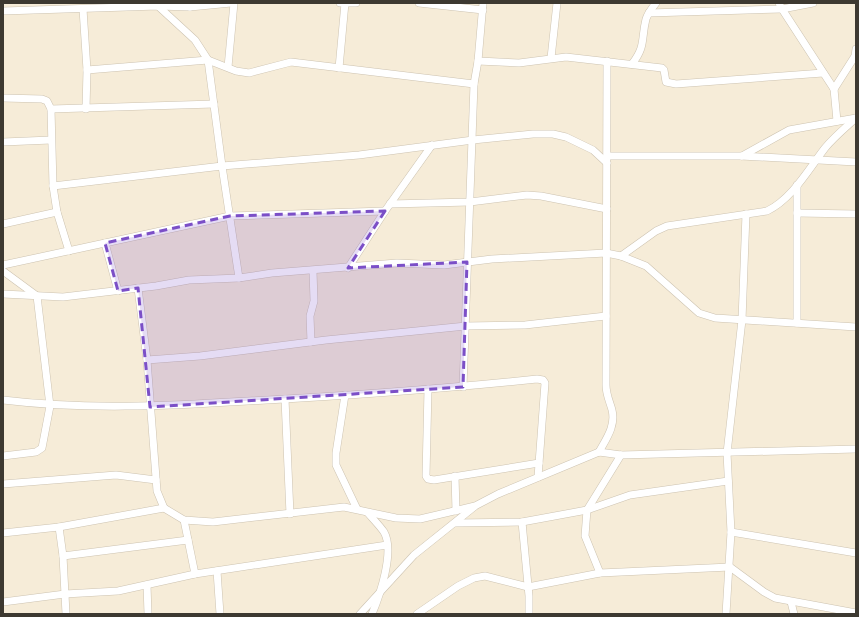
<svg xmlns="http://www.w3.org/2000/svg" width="859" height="617" viewBox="0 0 859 617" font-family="Lato,sans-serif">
<rect width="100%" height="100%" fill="#f6ecd8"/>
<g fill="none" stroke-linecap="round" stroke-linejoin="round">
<g stroke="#cdc3b1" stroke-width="8">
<g id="minor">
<polyline points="340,3 356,3"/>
<polyline points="419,3 483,10"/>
<polyline points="779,3 782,9 834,89 837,121"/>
<polyline points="158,6 190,7 190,3"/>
<polyline points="190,7 231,3"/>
<polyline points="83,9 87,70 86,109"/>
<polyline points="3,11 158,6 195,40 208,60 222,166 239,278"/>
<polyline points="649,13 782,9 813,3"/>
<polyline points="551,58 557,3"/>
<polyline points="478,61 519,63 566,57 662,68 664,70 666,82 676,84 823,73"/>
<path d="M632 64C646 46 641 39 646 19 648 13 652 8 656 3"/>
<polyline points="228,67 234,3"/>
<polyline points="339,68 345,3"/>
<polyline points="87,70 208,60 236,71 249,73 291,62 474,84"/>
<polyline points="834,89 855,56 856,49"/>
<polyline points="3,98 42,99 47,101 51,109 53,186 57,212 69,251"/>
<polyline points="51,109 214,104"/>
<polyline points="3,142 51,140"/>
<polyline points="608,156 741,156 856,162"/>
<polyline points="742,156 789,130 856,118"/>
<polyline points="53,186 222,166 359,155 473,140 533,134 553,134 566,137 593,150 607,163"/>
<polyline points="390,204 470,202 527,195 541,196 607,209"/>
<polyline points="797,213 856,214"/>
<polyline points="3,224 57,212"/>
<polyline points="105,243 118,291"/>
<path d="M621 256 656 231 667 226 767 211C792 199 808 170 825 148 834 137 845 128 856 118"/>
<polyline points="3,265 230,216 385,211"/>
<polyline points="348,268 385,211 432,145"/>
<polyline points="3,271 37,296 50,406 42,448 36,452 3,456"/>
<polyline points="138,288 147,360 157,491 164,508 184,520 213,522 344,507 396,518 420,519 475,506 498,494 599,452 621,455 856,449"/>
<polyline points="3,294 63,297 156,286 189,280 239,278 272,273 397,263 444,265 492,259 606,253 621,256 646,266 699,313 715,318 856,327"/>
<polyline points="797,323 797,185"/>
<polyline points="311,342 310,316 314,301 313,271"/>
<polyline points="147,360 200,356 326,340 466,326 525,325 606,316"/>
<polyline points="463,387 474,84 478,61 483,3"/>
<polyline points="428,389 426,476 428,479 434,480 539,463"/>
<polyline points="345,395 336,453 336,465 357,509"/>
<polyline points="285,399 290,514"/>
<path d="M3 400C85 410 166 406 248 401 344 396 441 389 537 379L543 380 545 383 538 477"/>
<path d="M599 452C606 439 616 426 612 410 610 402 606 395 606 385L607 61"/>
<polyline points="455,476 456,511"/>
<polyline points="3,484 116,475 156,480"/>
<path d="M368 513C373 519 380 526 384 532 395 551 380 595 372 614"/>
<polyline points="184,520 195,574"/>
<polyline points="522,522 529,596 529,614"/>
<polyline points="456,523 522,522 587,510 630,495 728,481"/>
<polyline points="59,527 63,556 66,614"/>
<polyline points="731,532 856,553"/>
<polyline points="3,533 59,527 164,508"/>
<polyline points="63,556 188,540"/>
<polyline points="217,571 220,614"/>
<polyline points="600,573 585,536 587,510 621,455"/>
<polyline points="147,585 148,614"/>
<polyline points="3,602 65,594 118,591 195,574 387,545"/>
<polyline points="791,602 794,614"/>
<polyline points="360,614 414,555 474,507"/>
<polyline points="417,614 458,586 474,578 485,576 528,587 600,573 730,567 764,592 775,598 856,613"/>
<polyline points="726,614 731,532 727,453 742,320 746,214"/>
</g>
</g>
<use href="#minor" stroke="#fff" stroke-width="7"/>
</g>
<path fill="#7b4fc7" fill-opacity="0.2" stroke="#7b4fc7" stroke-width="3" stroke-dasharray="8 5" stroke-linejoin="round" d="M385 211 348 268 467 262 463 387 150 407 138 288 118 291 105 243 230 216Z"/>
<rect width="859" height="617" fill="none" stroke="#3d3931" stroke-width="8"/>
</svg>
